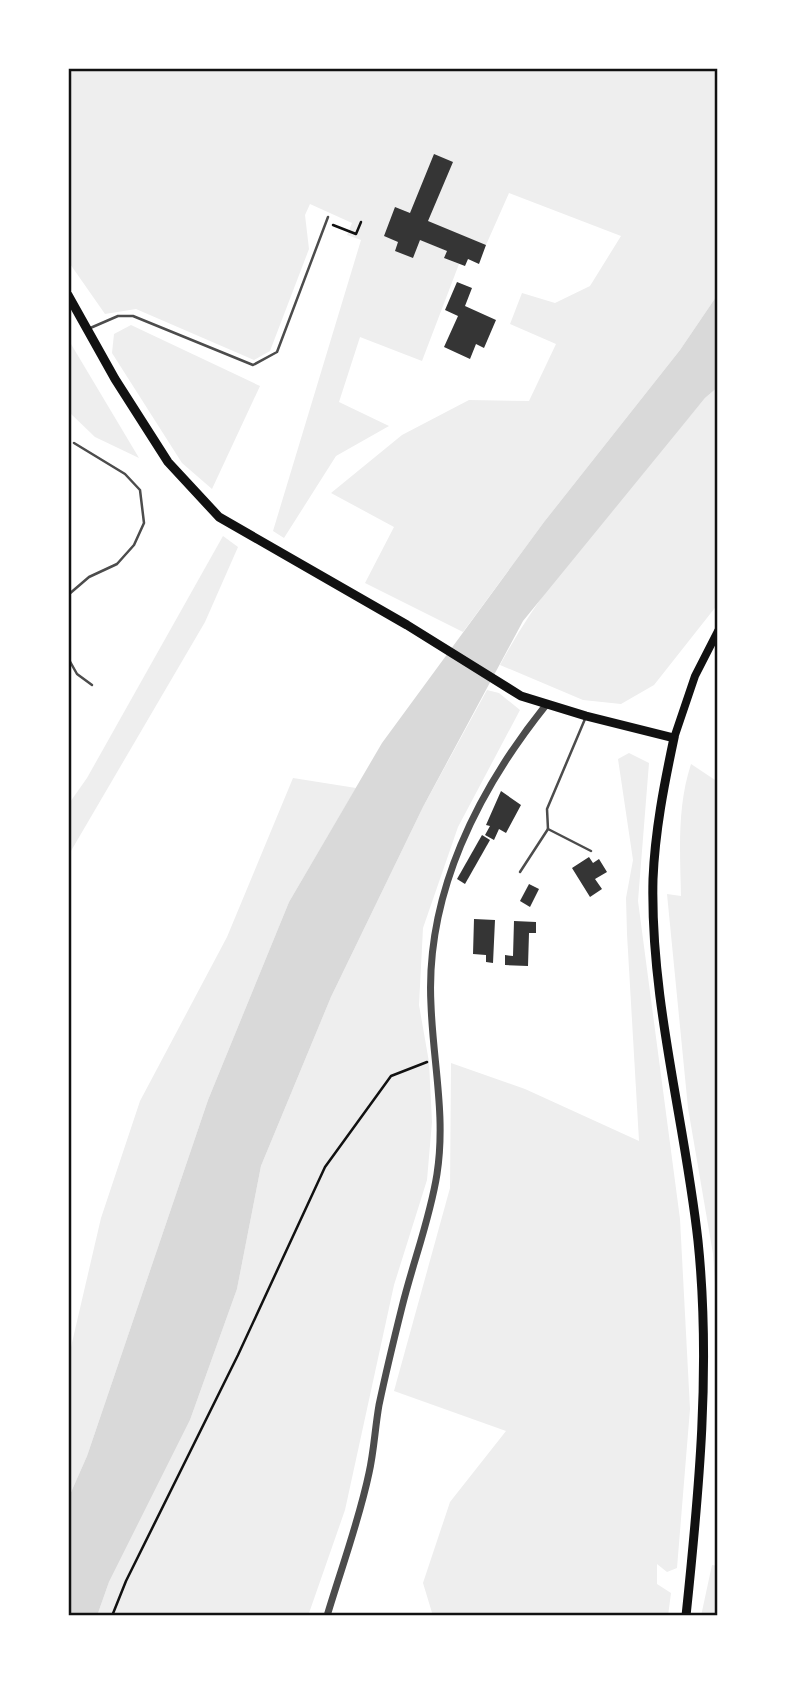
<svg xmlns="http://www.w3.org/2000/svg" width="786" height="1684" viewBox="0 0 786 1684" font-family="'Source Sans 3',sans-serif">
<rect width="100%" height="100%" fill="#fff"/>
<g fill="#eee">
<polygon points="68,68 718,68 718,294 680,350 544,522 463,632 365,583 394,527 331,493 402,435 469,400 529,401 556,344 510,324 522,293 555,303 590,286 621,236 509,193 486,245 426,221 421,240 447,251 444,258 459,264 422,361 360,337 339,402 389,426 336,456 284,538 273,531 361,240 347,235 352,223 310,204 305,215 309,249 270,351 254,360 136,309 105,314 68,261"/>
<polygon points="131,325 260,386 212,489 182,463 112,353 114,334"/>
<polygon points="68,339 139,458 95,437 68,411"/>
<path d="M718 387V604L654 685 621 704 583 700 500 665C551 569 636 481 705 398Z"/>
<polygon points="223,536 238,547 205,622 68,856 68,805 87,778"/>
<polygon points="487,690 499,693 520,710 458,827 423,928 419,1005 429,1062 432,1122 427,1180 394,1285 345,1510 308,1616 97,1616 109,1582 190,1420 237,1289 261,1166 331,997 423,807"/>
<polygon points="629,753 649,763 638,901 680,1219 690,1409 677,1568 667,1572 657,1564 657,1584 671,1593 668,1616 433,1616 423,1583 450,1502 506,1431 394,1391 450,1188 451,1063 525,1089 639,1141 627,934 626,898 633,860 618,759"/>
<path d="M691 764 718 782V1328L713 1254 688 1108 667 894 681 896C680 851 677 807 691 764Z"/>
<polygon points="293,778 356,788 289,902 208,1100 87,1456 68,1499 68,1360 101,1218 140,1101 227,937"/>
<polygon points="712,1565 718,1566 718,1616 701,1616"/>
</g>
<polygon fill="#d9d9d9" points="718,294 718,387 705,398 523,621 423,807 331,997 261,1166 237,1289 190,1420 109,1582 97,1616 68,1616 68,1499 87,1456 208,1100 289,902 382,743 544,522 680,350"/>
<g fill="#353535">
<polygon points="434,154 453,162 428,221 486,245 479,264 468,259 465,266 444,258 447,251 420,240 413,258 395,251 398,242 384,236 395,207 410,213"/>
<polygon points="457,282 472,288 465,306 496,320 484,348 476,344 470,359 444,347 458,316 445,310"/>
<polygon points="501,791 521,805 506,833 499,829 494,840 485,835 490,826 486,825"/>
<polygon points="482,835 490,840 465,884 457,879"/>
<polygon points="589,857 593,863 599,859 607,872 595,879 602,889 590,897 572,868"/>
<polygon points="529,884 539,889 530,907 520,901"/>
<polygon points="474,919 495,920 493,963 486,962 486,955 473,954"/>
<polygon points="514,921 536,922 536,933 529,933 528,966 505,965 505,955 513,956"/>
</g>
<g fill="none" stroke-linecap="round" stroke-linejoin="round">
<g stroke="#111" stroke-width="2.5">
<polyline points="333,225 356,234 361,222"/>
<polyline points="112,1616 126,1581 238,1355 325,1167 391,1076 427,1062"/>
</g>
<g stroke="#4c4c4c" stroke-width="2.5">
<polyline points="88,329 118,316 133,316 253,365 277,352 328,217"/>
<polyline points="68,595 89,577 117,564 134,545 144,523 140,490 125,474 74,443"/>
<polyline points="68,658 77,674 92,685"/>
<polyline points="585,719 547,809 548,829 591,851"/>
<polyline points="520,872 548,829"/>
</g>
<path stroke="#4c4c4c" stroke-width="7" d="M327 1616C341 1569 359 1521 369 1473 374 1451 375 1428 379 1405 386 1372 394 1339 402 1307 413 1262 430 1219 437 1174 446 1116 433 1062 431 1005 425 894 478 790 546 705"/>
<polyline stroke="#111" stroke-width="8" points="674,738 695,676 718,631"/>
<path stroke="#111" stroke-width="9" d="M68 295 115 379 168 462 219 517 407 625 521 696 586 716 674 738C664 785 655 831 653 879 650 1001 685 1121 698 1241 711 1366 699 1492 686 1616"/>
</g>
<rect width="786" height="1684" fill="none" stroke="#ffffff" stroke-width="140"/>
<rect x="70" y="70" width="646" height="1544" fill="none" stroke="#111" stroke-width="2.5"/>
</svg>
